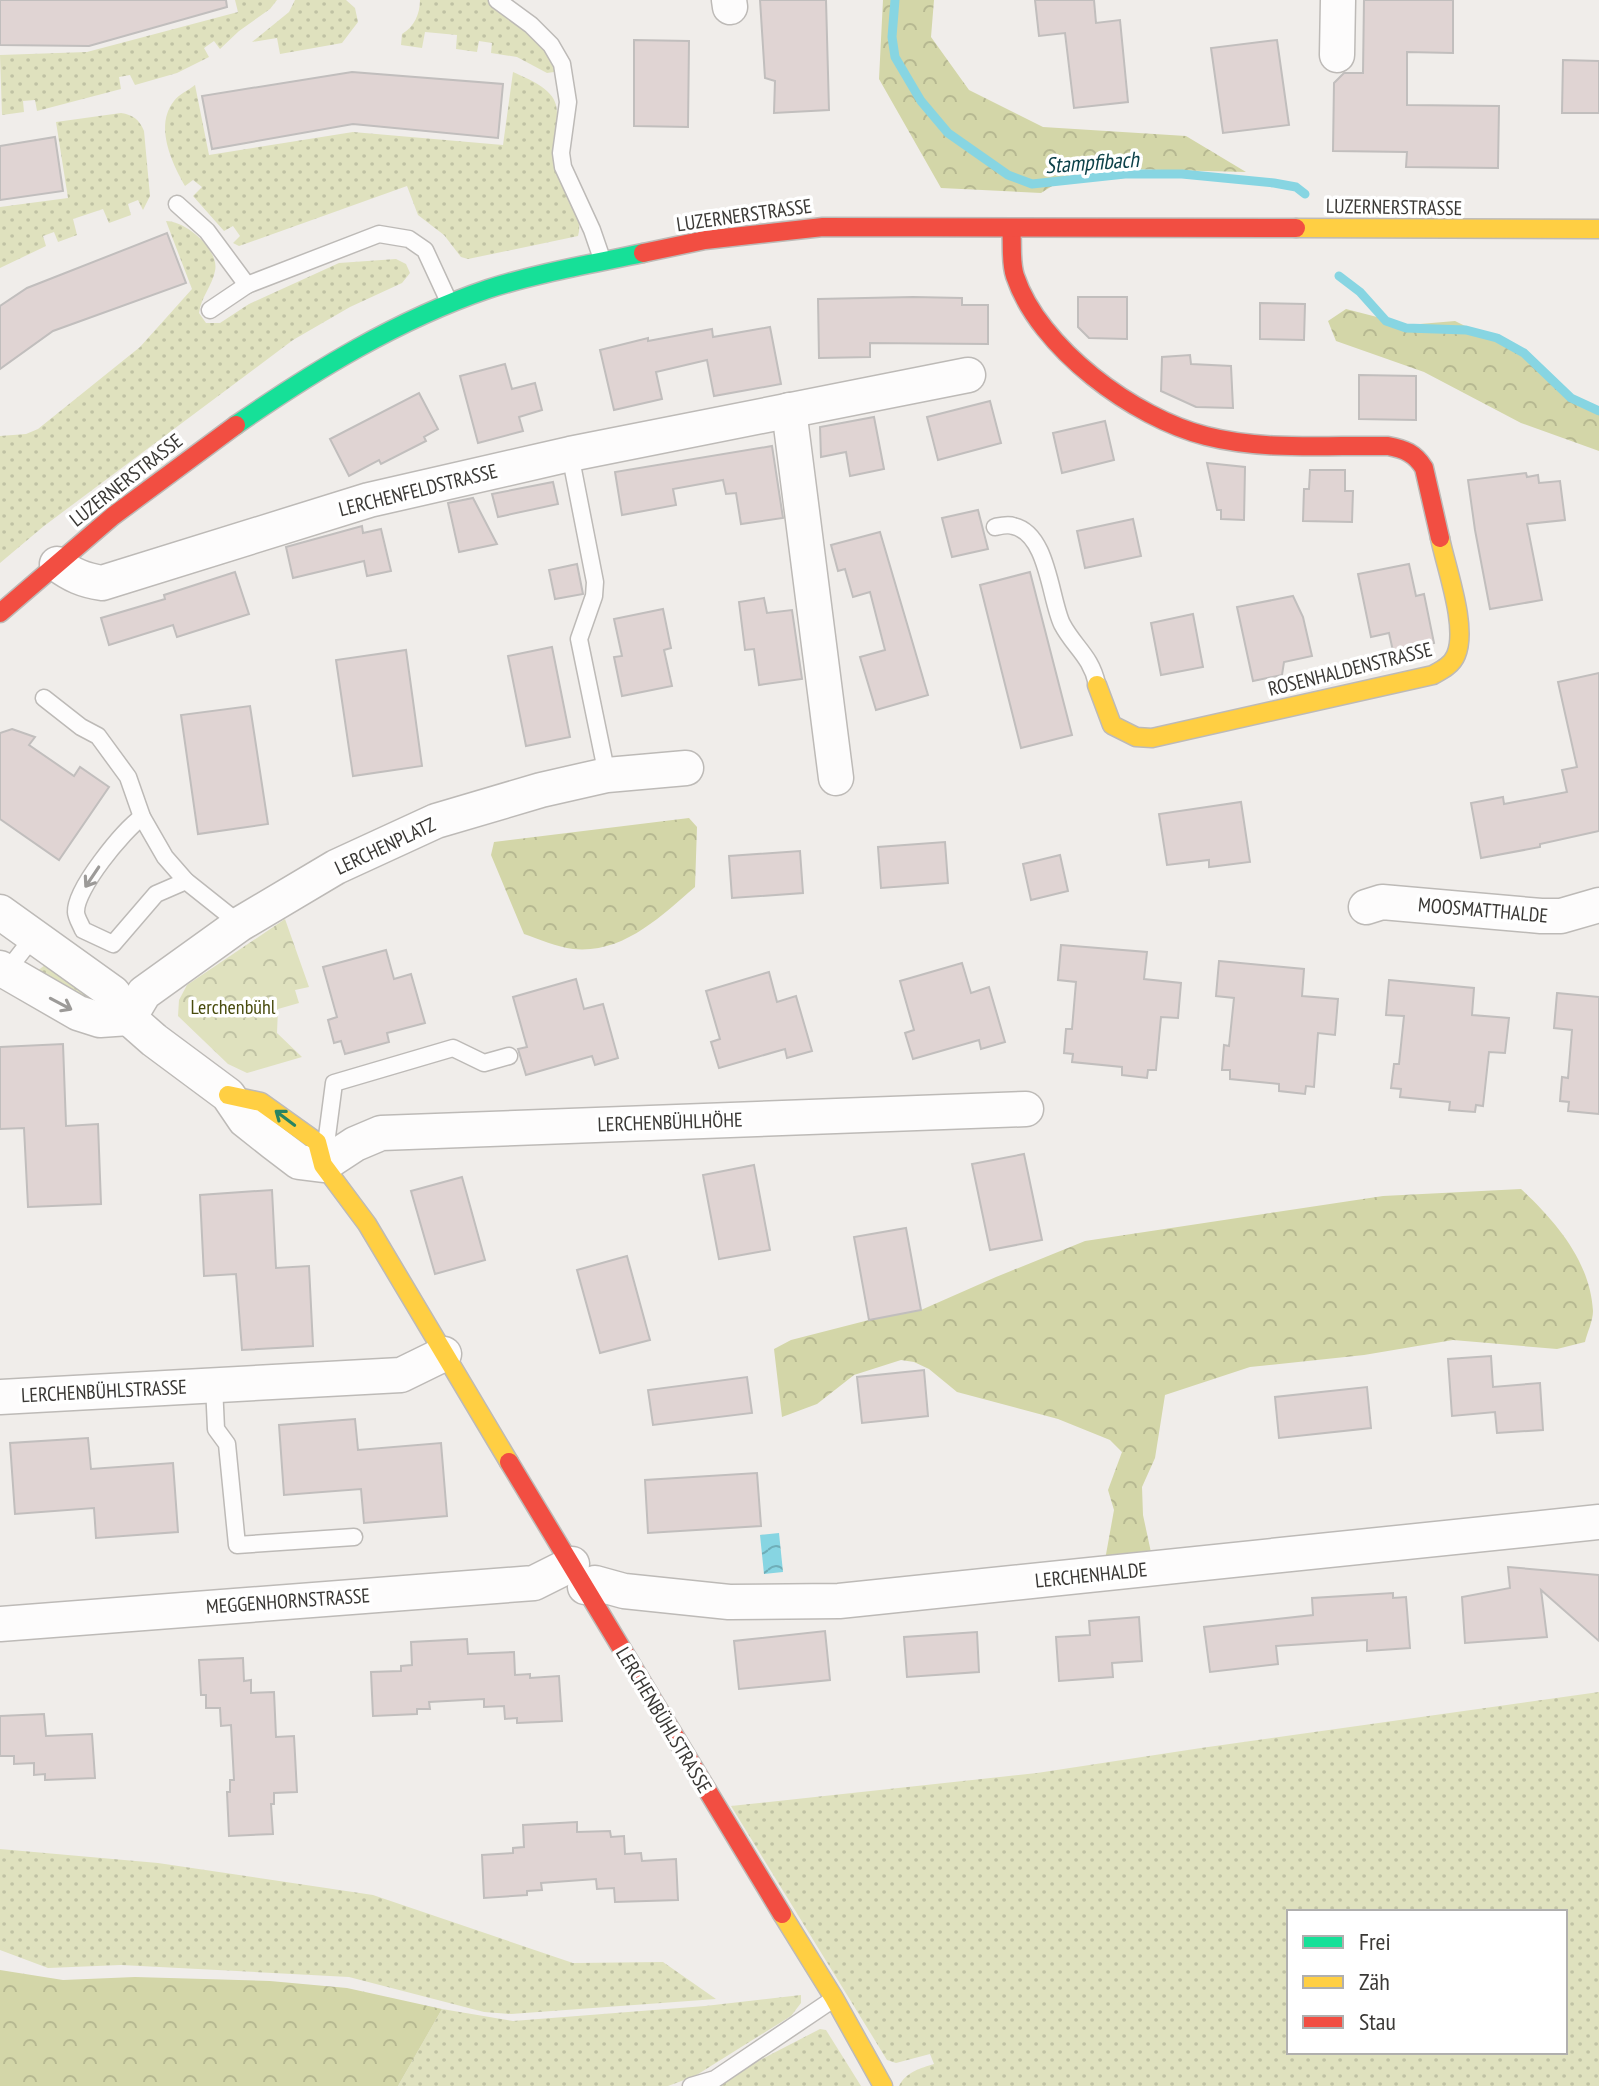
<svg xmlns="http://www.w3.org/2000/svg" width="1599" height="2086" viewBox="0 0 1599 2086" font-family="'PT Sans Narrow',sans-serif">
<defs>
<pattern id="grass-dots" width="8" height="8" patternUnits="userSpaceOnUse" patternTransform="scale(2)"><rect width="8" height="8" fill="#dfe1be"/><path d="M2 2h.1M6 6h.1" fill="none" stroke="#c0c2a4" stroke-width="1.8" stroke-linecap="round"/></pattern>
<pattern id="forest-crowns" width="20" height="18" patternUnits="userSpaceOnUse" patternTransform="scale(2)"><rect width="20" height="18" fill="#d3d6a8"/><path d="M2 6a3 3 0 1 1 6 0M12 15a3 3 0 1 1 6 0" fill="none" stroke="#b6b891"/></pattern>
<pattern id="park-crowns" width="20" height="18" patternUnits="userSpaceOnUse" patternTransform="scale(2)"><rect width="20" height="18" fill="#dfe1be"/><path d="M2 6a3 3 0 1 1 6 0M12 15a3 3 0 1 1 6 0" fill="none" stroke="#c0c2a4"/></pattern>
<pattern id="water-waves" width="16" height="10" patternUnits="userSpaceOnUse" patternTransform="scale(2)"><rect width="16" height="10" fill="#87d5e2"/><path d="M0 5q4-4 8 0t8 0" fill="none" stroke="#6faeb8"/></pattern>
</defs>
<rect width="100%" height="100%" fill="#f0edea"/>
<g fill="url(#grass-dots)" fill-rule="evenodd">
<polygon points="235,0 277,0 270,9 239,31 220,49 214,41 204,48 209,57 177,73 135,85 130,75 119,77 121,89 37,111 35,100 23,101 24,112 2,115 0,55 87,52 238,12"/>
<polygon points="295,0 346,0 355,8 358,22 342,43 280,54 277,38 252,42 289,12"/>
<path d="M420 0H488L539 42 557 69 554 72 547 73 517 57 491 53 492 43 479 41 477 52 456 49 457 35 425 32 422 48 401 45 402 34C414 27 420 14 420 0Z"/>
<path d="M513 72C528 79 552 88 556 105 560 121 550 149 555 167 561 191 585 212 578 236L468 259 461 257 444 235 418 215 407 186 239 246 233 243 240 236 233 226 224 231 193 196 202 187 193 180 185 186C172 163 154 126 174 101 179 94 189 90 195 85L209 155 353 132 503 145Z"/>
<path d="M121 113C133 115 139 119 144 131L150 196 143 210 138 200 128 204 131 215 109 223 103 209 73 219 77 235 58 242 54 232 43 236 46 246 0 268V207L68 198 56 122Z"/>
<path d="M166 221C186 221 220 250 215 271 212 286 201 297 199 313L206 323H220L249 304 339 263 396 259 406 264 410 273 402 283 350 307 293 340 44 526 0 563V436L26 434 38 429 140 347 192 289Z"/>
<polygon points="50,961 104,1007 36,972"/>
<path d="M1599 1692V2086H899C906 2072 921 2068 934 2064L930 2054 896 2063 887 2060 731 1806 1037 1773 1201 1748ZM1289 1912H1565V2052H1289Z"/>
<polygon points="0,1849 158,1863 373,1895 573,1963 663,1962 716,1999 511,2014 484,2012 349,1977 121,1965 48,1968 0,1950"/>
<polygon points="801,1995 801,2003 791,2016 695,2076 668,2086 398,2086 442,2009 513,2021 705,2006"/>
<polygon points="820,2029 826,2030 861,2086 710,2086"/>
</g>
<g fill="url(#forest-crowns)">
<polygon points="883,0 934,0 931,37 969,90 1043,127 1186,136 1246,172 1081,168 1041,193 941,188 879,79"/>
<polygon points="1346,309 1408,325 1455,321 1516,351 1584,403 1599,408 1599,451 1521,423 1424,372 1336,341 1328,321"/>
<path d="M689 818 697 827 695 887C660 917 623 954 573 949 557 947 539 939 524 934L491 855 494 842Z"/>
<path d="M1521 1189C1556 1222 1590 1261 1593 1311 1593 1321 1587 1333 1585 1342L1557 1349 1453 1340 1364 1355 1250 1367 1165 1395 1155 1458 1142 1487 1143 1515 1152 1557 1105 1560 1114 1510 1108 1490 1122 1452 1110 1440 1058 1419 957 1392 929 1369 914 1362 901 1360 854 1375 817 1404 782 1417 774 1349 791 1340 869 1320 921 1310 996 1277 1085 1241 1383 1196Z"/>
<polygon points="0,1970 63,1980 135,1977 270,1981 347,1988 442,2009 398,2086 0,2086"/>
</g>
<polygon fill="url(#park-crowns)" points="285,919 309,987 295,990 299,1003 278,1009 277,1033 302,1057 247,1073 228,1064 178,1016 179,1000 187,985"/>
<polygon fill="url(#water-waves)" points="779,1533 783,1572 764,1574 760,1535"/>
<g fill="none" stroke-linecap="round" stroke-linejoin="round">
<g stroke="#87d5e2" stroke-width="9">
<polyline points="895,0 892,37 895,57 921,101 948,133 1008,175 1032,184 1125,174 1182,174 1274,183 1296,187 1305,194"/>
<polyline points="1339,276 1360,292 1386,321 1406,328 1466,330 1497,338 1524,353 1571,398 1599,411"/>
</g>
</g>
<g fill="#e0d4d3" stroke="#c1bebd" stroke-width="2">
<polygon points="0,0 226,0 227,7 89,46 0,45"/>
<polygon points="760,0 826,0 829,110 774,113 775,81 765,78"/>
<polygon points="1035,0 1094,0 1096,23 1120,20 1128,102 1074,108 1065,33 1039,36"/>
<polygon points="1364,0 1453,0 1453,53 1407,52 1407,105 1499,106 1498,168 1406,167 1407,152 1333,151 1334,83 1344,73 1363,73"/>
<polygon points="634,40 689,41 688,127 634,126"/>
<polygon points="1277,40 1289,125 1223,133 1211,48"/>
<polygon points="1563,60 1599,61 1599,113 1562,113"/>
<polygon points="352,72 503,84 498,138 353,124 212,149 202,96"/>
<polygon points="55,137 63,191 0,200 0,146"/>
<polygon points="167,233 186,283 53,331 0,369 0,306 27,288"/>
<polygon points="913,297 962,298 962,305 988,305 988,344 870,343 870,357 819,358 818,299"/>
<polygon points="1078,297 1127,297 1127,339 1089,338 1078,327"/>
<polygon points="1260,303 1305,304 1304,340 1260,339"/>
<polygon points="770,327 781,384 714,396 707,360 656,372 662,399 614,410 600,350 648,338 648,341 712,329 713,337"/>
<polygon points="1190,355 1191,364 1231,366 1233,408 1196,407 1161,391 1162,357"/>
<polygon points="505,364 512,389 535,383 542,410 519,417 523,431 478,443 460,376"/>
<polygon points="1359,375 1416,376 1416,420 1359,419"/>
<polygon points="419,393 438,429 424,437 426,441 381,464 379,460 349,476 330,439"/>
<polygon points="990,401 1001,443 938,460 927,417"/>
<polygon points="874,417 884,469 850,476 846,452 821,457 820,427"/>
<polygon points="1105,421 1114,460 1062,473 1053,433"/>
<polygon points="772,446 783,518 741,524 736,493 726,494 723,480 673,489 676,505 622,515 615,472"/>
<polygon points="1207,463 1245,467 1244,520 1221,519 1221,510 1217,510"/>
<polygon points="1310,470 1345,470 1345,491 1353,491 1352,522 1303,521 1304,489 1309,489"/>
<polygon points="1526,473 1527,477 1538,475 1539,483 1560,481 1565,520 1527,524 1542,600 1490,609 1475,530 1468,480"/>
<polygon points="553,482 558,504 498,517 492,494"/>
<polygon points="473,498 497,544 459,552 448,503"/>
<polygon points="978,510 988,549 952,557 942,518"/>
<polygon points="1133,519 1141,556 1085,568 1077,531"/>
<polygon points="362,526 363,533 381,529 391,571 367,576 364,561 293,578 286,547"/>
<polygon points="880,532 928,695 876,710 860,657 885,650 870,592 853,597 845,569 838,571 831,545"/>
<polygon points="577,564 583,594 555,599 549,570"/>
<polygon points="1409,564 1416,596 1424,594 1434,643 1393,651 1389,633 1371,637 1358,574"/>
<polygon points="235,572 249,614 177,637 173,625 109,645 101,618 165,599 164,595"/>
<polygon points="1030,572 1072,735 1021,748 980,585"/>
<polygon points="1293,596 1303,617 1312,656 1284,662 1282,675 1253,681 1237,607"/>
<polygon points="764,598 767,613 792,610 802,679 759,685 754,649 745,650 739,602"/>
<polygon points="663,609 671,648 664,650 672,686 622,696 614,657 622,656 614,619"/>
<polygon points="1193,614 1203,667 1161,675 1151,623"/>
<polygon points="552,647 570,737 526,746 508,656"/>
<polygon points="406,650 422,766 353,776 336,660"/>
<polygon points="1599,673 1599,831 1540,844 1540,847 1481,858 1471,803 1503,797 1504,804 1567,792 1562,770 1577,767 1558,682"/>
<polygon points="250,706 268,824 198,834 181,715"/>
<polygon points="12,729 35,737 29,745 74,776 80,767 109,787 59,860 0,819 0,733"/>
<polygon points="1241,802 1250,862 1209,867 1209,860 1167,865 1159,814"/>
<polygon points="945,842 948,883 881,888 878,847"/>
<polygon points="800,851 803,893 732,898 729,856"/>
<polygon points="1060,855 1068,891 1031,900 1023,864"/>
<polygon points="1061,945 1147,952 1144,979 1181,983 1178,1018 1161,1017 1156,1070 1148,1070 1147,1078 1122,1075 1122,1067 1072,1062 1073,1054 1064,1053 1066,1029 1072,1029 1076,982 1058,980"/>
<polygon points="386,950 394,979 411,974 425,1023 387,1033 389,1042 345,1054 341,1041 334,1043 328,1020 337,1017 323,967"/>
<polygon points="1219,961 1304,969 1302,996 1338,999 1335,1035 1318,1033 1314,1087 1306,1086 1305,1094 1279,1091 1279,1084 1230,1079 1230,1070 1222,1070 1224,1045 1229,1046 1234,998 1216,996"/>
<polygon points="962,963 971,993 989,987 1005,1042 981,1049 979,1040 913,1059 905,1033 914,1030 900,981"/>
<polygon points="769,972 777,1002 796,996 812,1051 787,1058 785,1049 719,1068 711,1042 720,1039 706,991"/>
<polygon points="576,979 584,1009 603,1004 618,1058 595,1065 592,1056 526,1075 518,1049 527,1047 513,997"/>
<polygon points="1389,980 1474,988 1472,1015 1509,1018 1505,1053 1489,1052 1483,1106 1476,1105 1475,1112 1449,1110 1450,1102 1400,1097 1401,1089 1391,1088 1394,1064 1399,1064 1404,1016 1386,1015"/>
<polygon points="1557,993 1599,997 1599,1114 1568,1111 1569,1102 1560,1101 1562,1077 1568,1078 1572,1030 1554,1028"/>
<polygon points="63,1044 66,1126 98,1124 101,1204 28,1207 24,1128 0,1129 0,1047"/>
<polygon points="1024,1154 1042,1240 990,1250 972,1164"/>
<polygon points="754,1165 770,1250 719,1259 703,1175"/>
<polygon points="462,1177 485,1260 435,1274 411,1191"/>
<polygon points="272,1190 276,1268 309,1266 313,1346 242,1350 236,1274 204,1276 200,1195"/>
<polygon points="906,1228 921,1310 869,1320 854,1237"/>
<polygon points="627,1256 650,1340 600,1353 577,1270"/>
<polygon points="1491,1356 1493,1387 1540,1383 1543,1430 1497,1433 1495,1412 1452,1416 1448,1359"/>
<polygon points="924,1370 928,1416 862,1423 857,1377"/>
<polygon points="747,1377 752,1413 653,1425 648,1390"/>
<polygon points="1367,1387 1371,1428 1279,1438 1275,1397"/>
<polygon points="355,1419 358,1450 441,1443 447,1516 364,1523 361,1489 284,1495 279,1425"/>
<polygon points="88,1438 91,1469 173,1463 178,1532 96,1538 94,1508 15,1514 10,1443"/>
<polygon points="757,1473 761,1526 648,1533 645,1480"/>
<polygon points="1508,1567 1599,1575 1599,1641 1541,1590 1547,1637 1465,1643 1462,1597 1510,1588"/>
<polygon points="1393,1593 1393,1598 1406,1597 1410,1648 1367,1651 1367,1640 1276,1646 1278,1664 1210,1672 1204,1627 1313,1615 1312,1598"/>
<polygon points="1139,1617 1142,1661 1112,1663 1113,1677 1059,1681 1056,1637 1090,1635 1089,1621"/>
<polygon points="825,1631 830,1680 739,1689 734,1641"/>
<polygon points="977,1632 979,1672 907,1677 904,1637"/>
<polygon points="467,1639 468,1654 514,1652 515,1675 530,1674 530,1678 559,1676 562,1721 517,1723 517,1718 505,1719 504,1706 484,1707 484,1699 429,1702 430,1709 417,1709 417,1714 373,1716 371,1672 401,1671 401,1666 412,1665 411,1642"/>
<polygon points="243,1658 244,1681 251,1680 251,1693 274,1692 276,1737 294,1736 297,1792 274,1793 274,1804 271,1804 273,1834 229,1836 227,1792 230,1792 230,1780 234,1780 231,1725 221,1726 220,1708 206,1708 206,1695 201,1695 199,1660"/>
<polygon points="44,1714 46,1736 92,1734 95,1778 45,1780 45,1774 34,1775 34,1763 14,1764 14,1756 0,1756 0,1716"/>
<polygon points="577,1822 577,1832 610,1831 611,1837 624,1836 625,1854 641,1853 642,1861 676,1859 678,1900 615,1902 614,1888 597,1889 596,1879 541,1883 542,1890 527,1891 527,1895 484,1898 482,1855 513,1853 513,1848 524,1847 523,1825"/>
</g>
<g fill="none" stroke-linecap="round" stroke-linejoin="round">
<g stroke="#bdbab7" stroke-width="19">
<g id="lane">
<polyline points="497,0 531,25 551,45 562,64 568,102 561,153 563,167 592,230 602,259"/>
<polyline points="177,204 207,231 247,285"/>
<polyline points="210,310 247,285 379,234 409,239 425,250 449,302"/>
<polyline points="570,454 595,582 594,596 579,639 607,775"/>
<path d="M995 527C1000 526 1008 524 1013 526 1048 533 1050 599 1062 624 1074 647 1091 656 1097 684"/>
<polyline points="44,698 81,727 98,736 128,777 142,817 165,857 186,881 240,924"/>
<path d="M142 817C123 831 75 889 76 912 76 917 81 925 83 930L113 944 156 894 186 881"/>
<polyline points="6,972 34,936"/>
<polyline points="326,1144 334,1083 453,1048 484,1063 509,1056"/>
<polyline points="214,1385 216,1429 227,1444 237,1545 354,1537"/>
<polyline points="691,2086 715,2079 832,2000"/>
</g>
</g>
<g stroke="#bdbab7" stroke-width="37">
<g id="street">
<polyline points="729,0 730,7"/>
<polyline points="1337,55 1338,0"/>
<polyline points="789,410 836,778"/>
<path d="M57 564C72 575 83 580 102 583L369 500 570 454 968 375"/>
<polyline points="1366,907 1382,902 1541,916 1561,916 1599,905"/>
<polyline points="0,912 113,993 129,1018 154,1040 228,1095 245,1120 274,1143 299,1162 323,1165 355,1144 381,1133 1026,1109"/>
<polyline points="0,968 78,1013 100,1020 129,1018"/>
<polyline points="129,1018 144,993 240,924 336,867 436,821 541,790 607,775 686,768"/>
<polyline points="0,1397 401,1375 444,1354"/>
<polyline points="585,1587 595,1583 624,1591 729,1602 839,1601 1599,1522"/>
<polyline points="0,1624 534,1583 572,1564"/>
</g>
</g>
<g stroke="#bdbab7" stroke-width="21">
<path id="fast" d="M236 425C314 371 397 320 488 289 538 273 591 264 643 253"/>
</g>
<g stroke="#bdbab7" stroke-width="21">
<g id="slow">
<polyline points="1296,228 1599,229"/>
<path d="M1097 685 1112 725 1136 737 1152 738 1433 675C1442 670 1452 665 1456 655 1468 627 1446 568 1440 538"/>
<polyline points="228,1095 261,1102 317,1142 323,1165 367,1224 509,1462"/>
<polyline points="782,1914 834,1998 883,2086"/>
</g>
</g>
<g stroke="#bdbab7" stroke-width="21">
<g id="jam">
<path d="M1011 228C1013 244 1010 261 1015 276 1039 348 1134 418 1206 436 1264 451 1328 445 1388 446 1404 449 1415 453 1424 468L1440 538"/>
<polyline points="643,253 705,240 823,227 1296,228"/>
<polyline points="0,613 113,516 236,425"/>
<polyline points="509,1462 782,1914"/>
</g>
</g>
<use href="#lane" stroke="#fdfcfc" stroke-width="16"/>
<use href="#street" stroke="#fdfcfc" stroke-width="34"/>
<use href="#fast" stroke="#16e098" stroke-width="18"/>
<use href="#slow" stroke="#ffcf43" stroke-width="18"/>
<use href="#jam" stroke="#f24e42" stroke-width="18"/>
</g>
<defs><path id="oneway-shaft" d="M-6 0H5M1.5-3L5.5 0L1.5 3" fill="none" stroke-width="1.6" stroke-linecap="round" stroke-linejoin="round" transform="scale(2)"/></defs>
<g stroke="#9c9a98">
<use href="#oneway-shaft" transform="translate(92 877) rotate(124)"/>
<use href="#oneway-shaft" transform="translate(61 1004) rotate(28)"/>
</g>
<use stroke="#2a8462" href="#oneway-shaft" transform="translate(285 1118) rotate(-143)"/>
<g text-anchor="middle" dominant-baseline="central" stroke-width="7" stroke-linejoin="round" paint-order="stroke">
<g font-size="20" fill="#3a3835" stroke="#fff">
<text transform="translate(1394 207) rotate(1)">LUZERNERSTRASSE</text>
<text transform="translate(744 215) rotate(-8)">LUZERNERSTRASSE</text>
<text transform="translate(126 480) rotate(-38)">LUZERNERSTRASSE</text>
<text transform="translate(418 490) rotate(-14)">LERCHENFELDSTRASSE</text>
<text transform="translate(1350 669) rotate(-14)">ROSENHALDENSTRASSE</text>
<text transform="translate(385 846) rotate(-25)">LERCHENPLATZ</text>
<text transform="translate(1483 910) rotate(5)">MOOSMATTHALDE</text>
<text transform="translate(670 1122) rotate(-2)">LERCHENBÜHLHÖHE</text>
<text transform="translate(104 1391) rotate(-3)">LERCHENBÜHLSTRASSE</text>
<text transform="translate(1091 1575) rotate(-6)">LERCHENHALDE</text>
<text transform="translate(288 1601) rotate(-4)">MEGGENHORNSTRASSE</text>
<text transform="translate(664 1720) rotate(59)">LERCHENBÜHLSTRASSE</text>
</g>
<g font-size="20" fill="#494c0e" stroke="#fff">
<text x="233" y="1007">Lerchenbühl</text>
</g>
<g font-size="22" font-style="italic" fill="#0c4149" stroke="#fff">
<text transform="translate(1092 162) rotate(-4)">Stampfibach</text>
</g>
</g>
<rect x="1287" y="1910" width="280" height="144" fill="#ffffff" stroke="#b0afae" stroke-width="2"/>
<rect x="1303" y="1936" width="40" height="12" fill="#16e098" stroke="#b0afae" stroke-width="2"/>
<text x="1359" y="1950" font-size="24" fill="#3a3835">Frei</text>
<rect x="1303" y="1976" width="40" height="12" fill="#ffcf43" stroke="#b0afae" stroke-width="2"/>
<text x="1359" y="1990" font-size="24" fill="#3a3835">Zäh</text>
<rect x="1303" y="2016" width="40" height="12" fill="#f24e42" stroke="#b0afae" stroke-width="2"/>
<text x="1359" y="2030" font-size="24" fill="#3a3835">Stau</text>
</svg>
